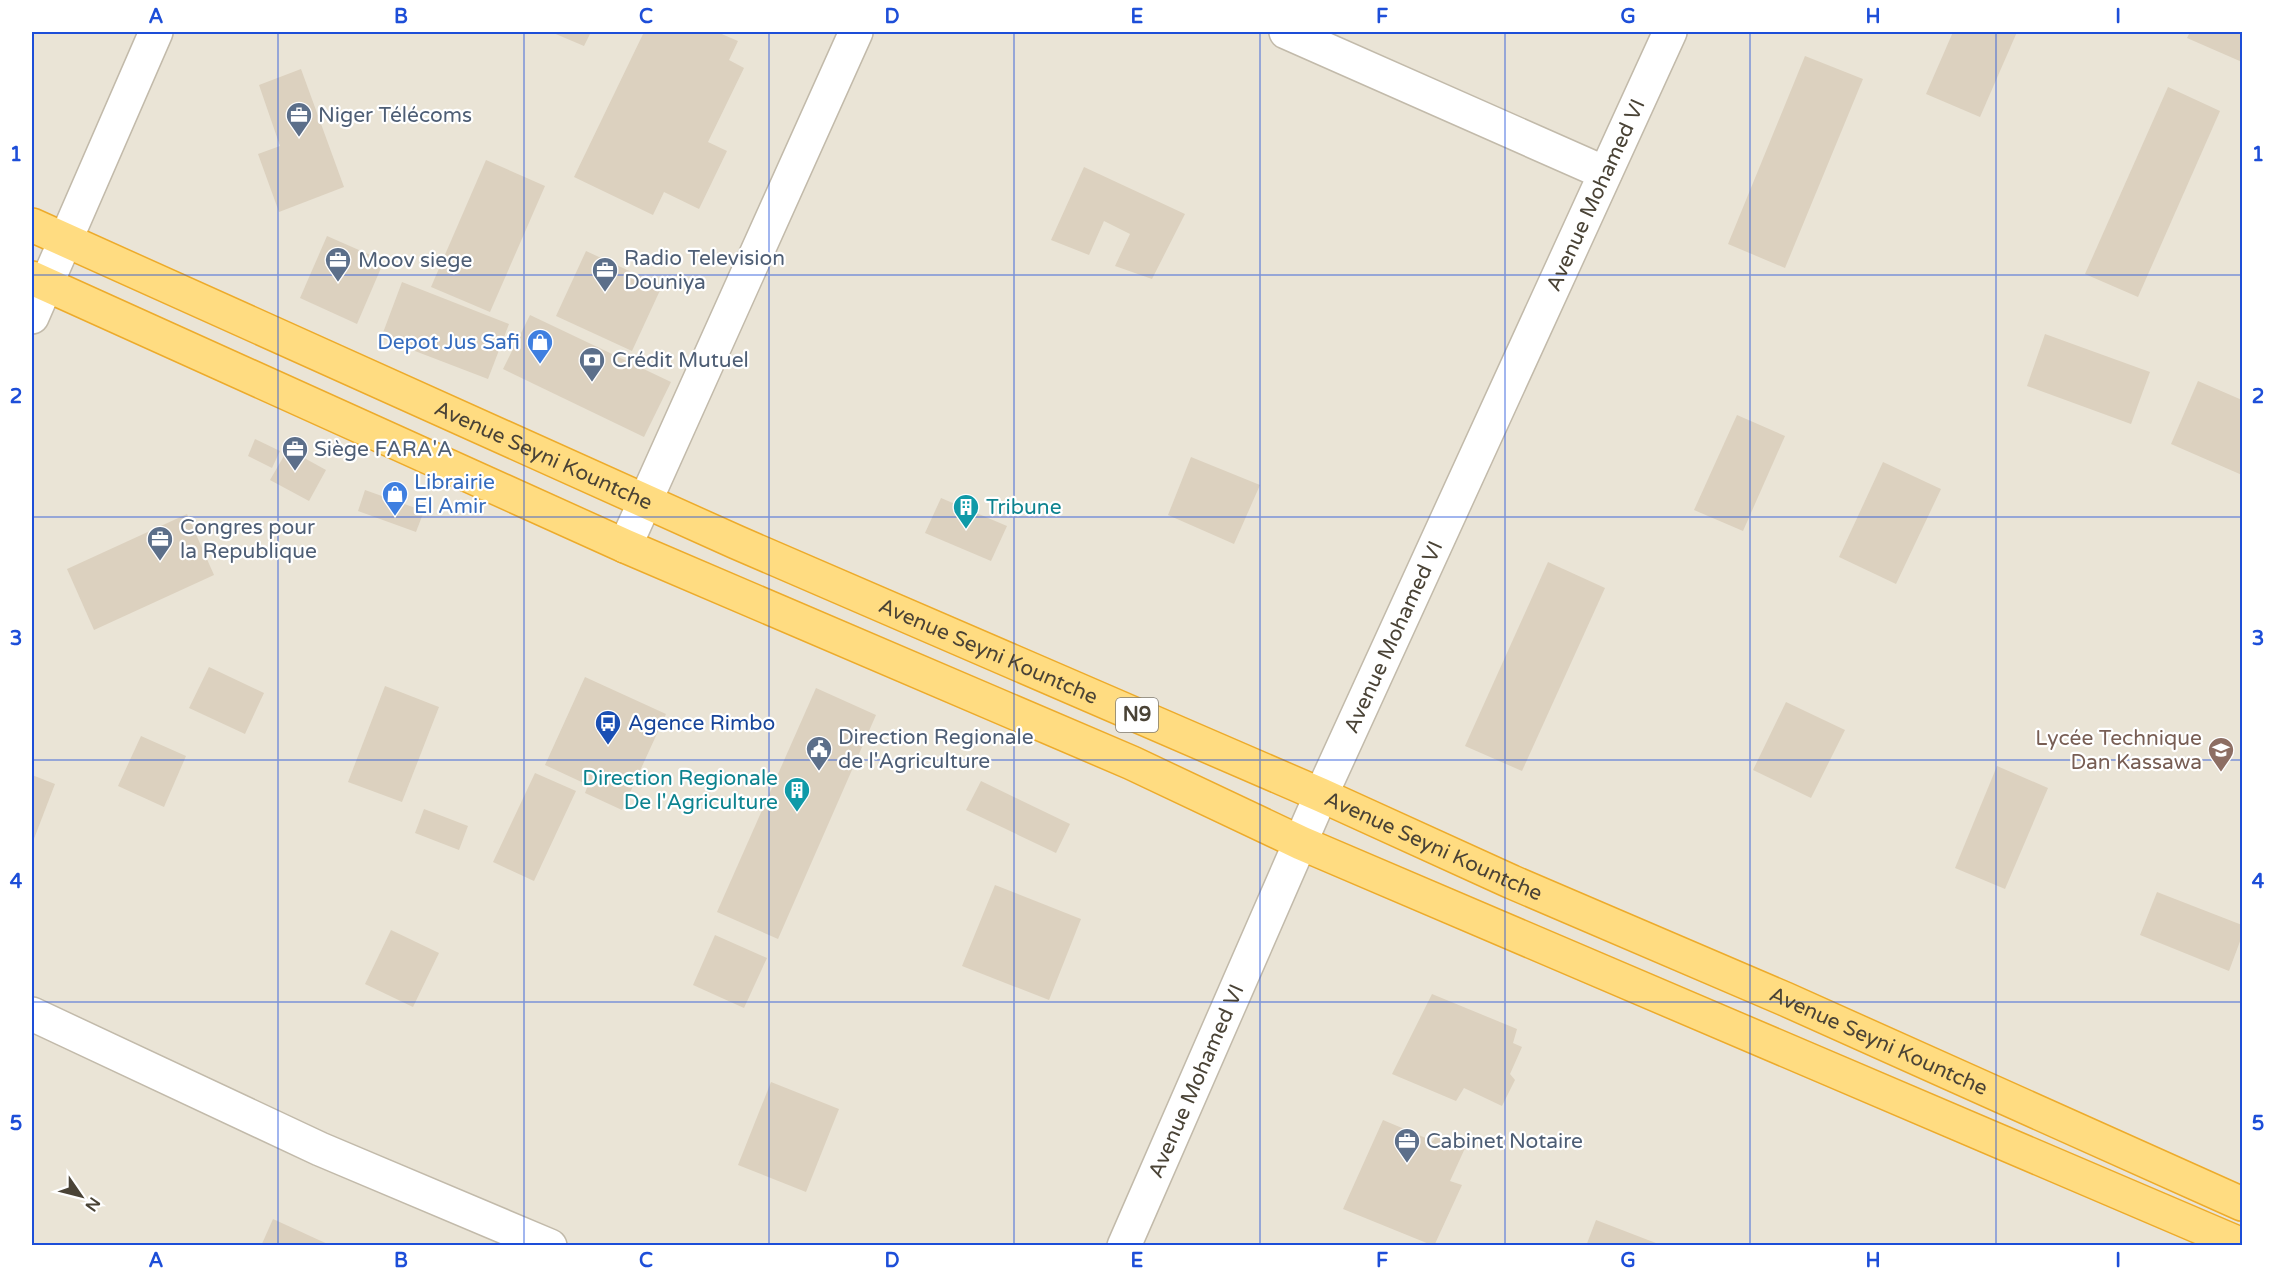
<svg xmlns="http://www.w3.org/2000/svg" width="2274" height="1277" viewBox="0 0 2274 1277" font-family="'Varela Round',sans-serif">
<rect width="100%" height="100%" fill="#f6f2e8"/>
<rect fill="#eae4d6" x="32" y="32" width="2210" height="1213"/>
<g fill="#dcd1bf">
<polygon points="551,32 591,32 584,46"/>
<polygon points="644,32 717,32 738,41 729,60 744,68 708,142 727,151 699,209 664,192 653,215 574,177"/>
<polygon points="1953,32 2017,32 1980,117 1926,94"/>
<polygon points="2190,32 2242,32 2242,62 2187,38"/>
<polygon points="1805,56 1863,79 1785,268 1728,244"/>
<polygon points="301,69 344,187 279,212 258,154 280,146 259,85"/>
<polygon points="2168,87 2220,111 2138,297 2085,274"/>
<polygon points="486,160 545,186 490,312 431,287"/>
<polygon points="1084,167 1185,214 1152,279 1115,266 1130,234 1104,221 1089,255 1051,240"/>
<polygon points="327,236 384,261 357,324 300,298"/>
<polygon points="586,251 662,286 632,351 556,316"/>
<polygon points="402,282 509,324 488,379 381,338"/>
<polygon points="530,315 671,382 644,437 503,369"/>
<polygon points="2045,334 2150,372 2131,424 2027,386"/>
<polygon points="2198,381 2242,400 2242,475 2171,444"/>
<polygon points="1737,415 1785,436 1743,531 1694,510"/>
<polygon points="255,439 280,451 272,468 248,456"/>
<polygon points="288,449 326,470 309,501 270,480"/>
<polygon points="1191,457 1260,485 1234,544 1168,515"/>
<polygon points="1883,462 1941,489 1896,584 1839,557"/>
<polygon points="365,490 424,511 416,532 358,511"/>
<polygon points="941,498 1007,526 991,561 925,533"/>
<polygon points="187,514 214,575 94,630 67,569"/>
<polygon points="1548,562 1605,588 1522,771 1465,746"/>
<polygon points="209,667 264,693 245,734 189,708"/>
<polygon points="585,677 666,714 622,810 585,793 588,785 545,765"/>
<polygon points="385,686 439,707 402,802 348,782"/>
<polygon points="816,688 876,715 778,939 717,912"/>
<polygon points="1786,702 1845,730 1811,798 1753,770"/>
<polygon points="141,736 186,756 164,807 118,786"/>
<polygon points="1997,766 2048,788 2005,889 1955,868"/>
<polygon points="535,773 576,791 534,881 493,862"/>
<polygon points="32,775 55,784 32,844"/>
<polygon points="981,781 1070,824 1056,853 966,810"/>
<polygon points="424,809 468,826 459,850 415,833"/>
<polygon points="995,885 1081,919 1049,1000 962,966"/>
<polygon points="2157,892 2242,925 2242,936 2229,971 2140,935"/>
<polygon points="391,930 439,953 413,1007 365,984"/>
<polygon points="715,935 767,958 744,1008 693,985"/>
<polygon points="1432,994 1517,1029 1513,1043 1522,1047 1510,1074 1515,1080 1502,1106 1464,1088 1456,1101 1392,1074"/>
<polygon points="771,1082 839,1109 806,1192 738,1165"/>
<polygon points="1383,1120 1433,1141 1437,1135 1466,1146 1450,1181 1462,1185 1434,1246 1343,1209"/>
<polygon points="273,1219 332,1246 261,1246"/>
<polygon points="1596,1220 1661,1245 1661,1246 1586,1246"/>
</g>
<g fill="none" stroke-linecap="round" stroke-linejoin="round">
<g stroke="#c2baaa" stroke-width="36">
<g id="minor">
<polyline points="1286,32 1605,173"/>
<polyline points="32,317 156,32"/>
<polyline points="625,546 856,32"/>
<polyline points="32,1014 320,1149 550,1246"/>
</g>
</g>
<g stroke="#c2baaa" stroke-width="36">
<g id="tertiary">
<path id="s1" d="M1124 1246 1321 795 1670 32"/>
</g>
</g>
<g stroke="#edab2b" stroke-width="36">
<g id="trunk">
<path id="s2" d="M32 225 736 542 1321 795 1512 882 1785 999 2242 1204"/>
<polyline points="32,278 625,546 1132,763 1301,843 2242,1245"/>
</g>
</g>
<use href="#minor" stroke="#fff" stroke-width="33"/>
<use href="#tertiary" stroke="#fff" stroke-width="33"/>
<use href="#trunk" stroke="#ffdc81" stroke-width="33"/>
</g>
<path fill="none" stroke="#1d4ed8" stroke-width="1.5" stroke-opacity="0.55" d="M278 32V1246M524 32V1246M769 32V1246M1014 32V1246M1260 32V1246M1505 32V1246M1750 32V1246M1996 32V1246M32 275H2242M32 517H2242M32 760H2242M32 1002H2242"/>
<defs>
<g id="office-pin" transform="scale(1.35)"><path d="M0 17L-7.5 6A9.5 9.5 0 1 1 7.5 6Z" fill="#5c6f8a" stroke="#fff"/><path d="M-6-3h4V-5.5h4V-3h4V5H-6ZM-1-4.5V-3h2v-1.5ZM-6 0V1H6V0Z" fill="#fff"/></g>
<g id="shop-pin" transform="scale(1.35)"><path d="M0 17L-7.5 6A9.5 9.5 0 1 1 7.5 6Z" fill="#3f7fe0" stroke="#fff"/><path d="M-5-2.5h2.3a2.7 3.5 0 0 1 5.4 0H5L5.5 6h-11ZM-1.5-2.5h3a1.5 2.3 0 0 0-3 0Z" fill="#fff"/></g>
<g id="bank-pin" transform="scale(1.35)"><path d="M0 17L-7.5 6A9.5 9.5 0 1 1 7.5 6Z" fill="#5c6f8a" stroke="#fff"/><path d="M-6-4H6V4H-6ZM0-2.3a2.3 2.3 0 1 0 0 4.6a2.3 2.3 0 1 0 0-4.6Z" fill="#fff"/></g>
<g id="building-pin" transform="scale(1.35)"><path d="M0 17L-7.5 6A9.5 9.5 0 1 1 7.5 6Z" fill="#0f9aa8" stroke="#fff"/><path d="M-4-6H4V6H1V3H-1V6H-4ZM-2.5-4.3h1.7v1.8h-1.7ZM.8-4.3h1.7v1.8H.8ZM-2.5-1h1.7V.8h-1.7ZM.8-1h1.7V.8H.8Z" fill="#fff"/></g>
<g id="bus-pin" transform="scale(1.35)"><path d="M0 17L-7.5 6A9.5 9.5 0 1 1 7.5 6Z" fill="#1a4fb4" stroke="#fff"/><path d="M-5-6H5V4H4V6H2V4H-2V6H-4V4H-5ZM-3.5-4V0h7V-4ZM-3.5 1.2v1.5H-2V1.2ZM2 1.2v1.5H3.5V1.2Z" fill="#fff"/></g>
<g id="civic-pin" transform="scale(1.35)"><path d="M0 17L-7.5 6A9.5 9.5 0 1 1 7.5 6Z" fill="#5c6f8a" stroke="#fff"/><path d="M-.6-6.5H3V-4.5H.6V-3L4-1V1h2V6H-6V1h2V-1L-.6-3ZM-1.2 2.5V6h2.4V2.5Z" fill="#fff"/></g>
<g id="school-pin" transform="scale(1.35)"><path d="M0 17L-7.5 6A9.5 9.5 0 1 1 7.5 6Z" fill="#8d6e63" stroke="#fff"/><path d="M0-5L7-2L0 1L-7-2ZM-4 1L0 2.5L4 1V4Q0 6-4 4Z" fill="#fff"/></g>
</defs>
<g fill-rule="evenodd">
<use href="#office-pin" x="299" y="115"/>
<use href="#office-pin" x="338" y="260"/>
<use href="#office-pin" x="605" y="270"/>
<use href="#shop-pin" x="540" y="342"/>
<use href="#bank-pin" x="592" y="360"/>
<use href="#office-pin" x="295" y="449"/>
<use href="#shop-pin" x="395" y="494"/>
<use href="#building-pin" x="966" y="507"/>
<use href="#office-pin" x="160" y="539"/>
<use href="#bus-pin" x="608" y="723"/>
<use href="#civic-pin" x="819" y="749"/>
<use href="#school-pin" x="2221" y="750"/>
<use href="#building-pin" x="797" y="790"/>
<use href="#office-pin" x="1407" y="1141"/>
</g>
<g text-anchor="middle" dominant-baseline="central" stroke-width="4.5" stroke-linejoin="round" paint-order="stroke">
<rect fill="#fff" stroke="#807b72" stroke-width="1.5" x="1116" y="698" width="42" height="34" rx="4.5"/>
<g font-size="20" font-weight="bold" fill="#4a4336">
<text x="1137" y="715">N9</text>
</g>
<g font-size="21" fill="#4e5e75" stroke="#fff" text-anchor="start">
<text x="318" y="115">Niger Télécoms</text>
<text x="624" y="258">Radio Television<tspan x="624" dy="24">Douniya</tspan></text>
<text x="358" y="260">Moov siege</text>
<text x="612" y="360">Crédit Mutuel</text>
<text x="314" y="449">Siège FARA'A</text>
<text x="180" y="527">Congres pour<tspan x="180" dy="24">la Republique</tspan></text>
<text x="838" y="737">Direction Regionale<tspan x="838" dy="24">de l'Agriculture</tspan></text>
<text x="1426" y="1141">Cabinet Notaire</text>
</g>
<g font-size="21" fill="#4a4336" stroke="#fff">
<text stroke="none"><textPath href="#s1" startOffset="1152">Avenue Mohamed VI</textPath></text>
<text stroke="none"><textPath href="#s2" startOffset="561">Avenue Seyni Kountche</textPath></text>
<text stroke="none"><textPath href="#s1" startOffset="666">Avenue Mohamed VI</textPath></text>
<text stroke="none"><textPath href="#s2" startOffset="1047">Avenue Seyni Kountche</textPath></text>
<text stroke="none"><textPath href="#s2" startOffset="1533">Avenue Seyni Kountche</textPath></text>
<text stroke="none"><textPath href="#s2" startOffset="2019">Avenue Seyni Kountche</textPath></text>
<text stroke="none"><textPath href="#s1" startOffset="180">Avenue Mohamed VI</textPath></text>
</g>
<g font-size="21" fill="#366cbe" stroke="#fff" text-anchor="end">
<text x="520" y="342">Depot Jus Safi</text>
<text x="414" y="482" text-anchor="start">Librairie<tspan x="414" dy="24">El Amir</tspan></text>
</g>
<g font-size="21" fill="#0d838f" stroke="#fff" text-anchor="start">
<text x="986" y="507">Tribune</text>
<text x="778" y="778" text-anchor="end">Direction Regionale<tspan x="778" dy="24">De l'Agriculture</tspan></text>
</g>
<g font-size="21" fill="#164399" stroke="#fff" text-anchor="start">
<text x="628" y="723">Agence Rimbo</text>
</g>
<g font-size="21" fill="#785e54" stroke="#fff" text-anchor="end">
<text x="2202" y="738">Lycée Technique<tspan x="2202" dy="24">Dan Kassawa</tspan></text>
</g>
</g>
<rect width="2274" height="1277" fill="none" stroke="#ffffff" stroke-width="66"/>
<g transform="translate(81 1196) rotate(125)" stroke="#ffffff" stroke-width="4.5" paint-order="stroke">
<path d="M0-4.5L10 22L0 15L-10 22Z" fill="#4a4336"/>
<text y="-9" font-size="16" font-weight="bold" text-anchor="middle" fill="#4a4336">N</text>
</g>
<rect x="33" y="33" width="2208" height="1211" fill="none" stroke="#1d4ed8" stroke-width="2"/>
<g font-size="20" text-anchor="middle" font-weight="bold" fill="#1d4ed8">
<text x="156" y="23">A</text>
<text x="401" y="23">B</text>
<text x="646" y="23">C</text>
<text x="892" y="23">D</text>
<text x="1137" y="23">E</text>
<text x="1382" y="23">F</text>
<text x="1628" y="23">G</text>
<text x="1873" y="23">H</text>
<text x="2118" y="23">I</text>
<text x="16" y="161">1</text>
<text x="2258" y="161">1</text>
<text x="16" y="403">2</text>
<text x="2258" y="403">2</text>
<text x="16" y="645">3</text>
<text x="2258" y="645">3</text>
<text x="16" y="888">4</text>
<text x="2258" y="888">4</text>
<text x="16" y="1130">5</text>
<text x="2258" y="1130">5</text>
<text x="156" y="1267">A</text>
<text x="401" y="1267">B</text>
<text x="646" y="1267">C</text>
<text x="892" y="1267">D</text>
<text x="1137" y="1267">E</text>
<text x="1382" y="1267">F</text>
<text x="1628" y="1267">G</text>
<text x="1873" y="1267">H</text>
<text x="2118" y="1267">I</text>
</g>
</svg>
